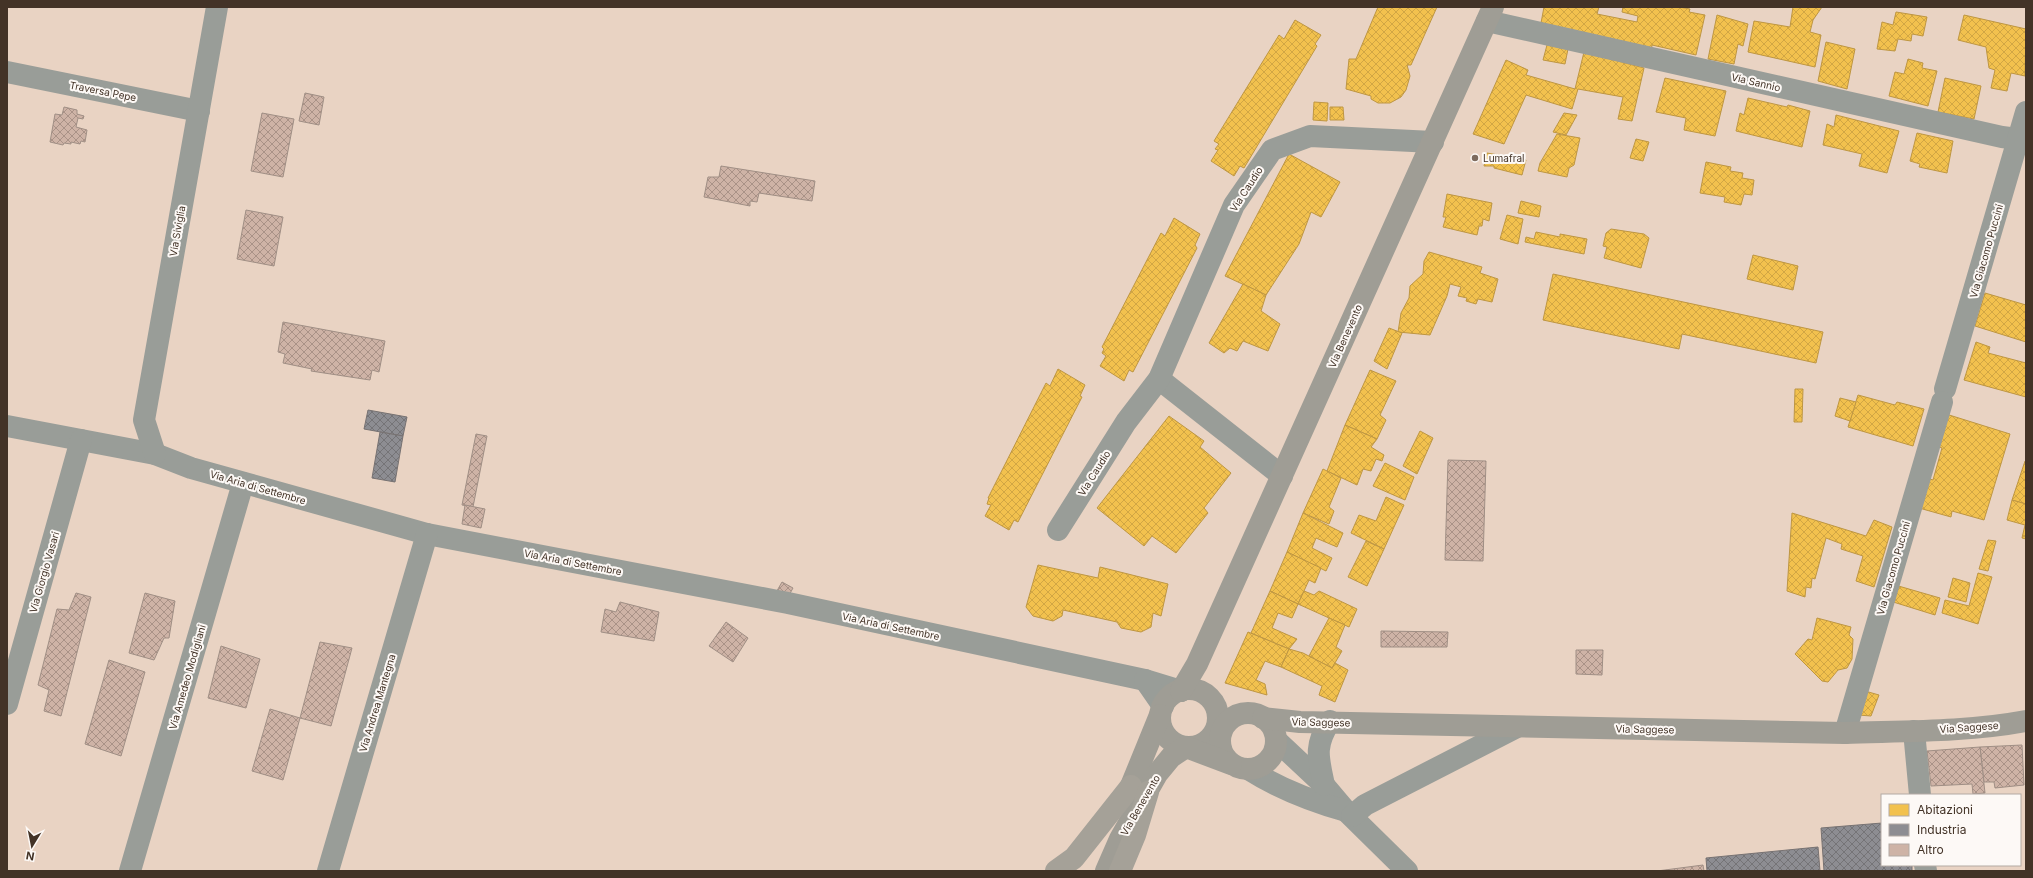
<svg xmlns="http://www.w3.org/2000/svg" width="2033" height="878" viewBox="0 0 2033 878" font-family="Inter,sans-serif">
<defs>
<pattern id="homes-cross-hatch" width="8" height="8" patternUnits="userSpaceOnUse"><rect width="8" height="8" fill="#f2c14e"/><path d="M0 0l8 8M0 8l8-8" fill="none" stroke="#d1a644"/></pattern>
<pattern id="industry-cross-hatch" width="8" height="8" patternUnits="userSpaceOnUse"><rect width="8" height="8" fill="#8d8d92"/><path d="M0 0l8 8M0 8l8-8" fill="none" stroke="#757477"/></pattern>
<pattern id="building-cross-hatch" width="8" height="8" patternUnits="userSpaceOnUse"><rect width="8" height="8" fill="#ceb3a6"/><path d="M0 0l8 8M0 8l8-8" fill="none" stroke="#a99287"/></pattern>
</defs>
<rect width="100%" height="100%" fill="#e9d3c3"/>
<g fill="url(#homes-cross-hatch)" stroke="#be9642">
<polygon points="1378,7 1437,7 1411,65 1407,65 1410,76 1406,90 1401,97 1390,103 1378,103 1371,99 1371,96 1346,89 1349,59 1356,59"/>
<polygon points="1544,7 1599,7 1597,14 1637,22 1638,16 1622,12 1623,7 1679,7 1690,9 1689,12 1705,15 1696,55 1652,45 1651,52 1541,23"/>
<polygon points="1793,7 1822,7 1813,20 1810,32 1821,35 1815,67 1748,52 1754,21 1790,27"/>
<polygon points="1896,12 1927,17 1923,36 1912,34 1911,41 1898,39 1895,51 1877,49 1882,22 1893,25"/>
<polygon points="1717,15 1748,24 1743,46 1738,44 1734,64 1708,59"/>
<polygon points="1964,15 2026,29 2025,76 2011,73 2007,91 1991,88 1995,70 1989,68 1986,47 1958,40"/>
<polygon points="1295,20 1321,35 1315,44 1317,46 1244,168 1240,166 1234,176 1211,161 1218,150 1215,149 1219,144 1214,141 1279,35 1284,39"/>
<polygon points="1826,42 1855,49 1847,89 1818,81"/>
<polygon points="1547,45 1568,49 1565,64 1543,60"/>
<polygon points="1584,52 1644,68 1632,121 1618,119 1623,97 1578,89 1572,109 1526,95 1504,144 1473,134 1506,60 1528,70 1526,75 1575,89"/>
<polygon points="1908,59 1923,63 1922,68 1937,71 1928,106 1889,96 1895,72 1904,74"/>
<polygon points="1665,78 1726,91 1715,136 1684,130 1686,118 1656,112"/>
<polygon points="1945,78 1981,86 1974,119 1938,112"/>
<polygon points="1748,98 1787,107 1788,105 1810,111 1802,147 1736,131 1740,113 1744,115"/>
<polygon points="1314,102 1328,103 1327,121 1313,120"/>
<polygon points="1330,107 1343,107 1344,120 1330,120"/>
<polygon points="1564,113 1577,115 1566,135 1553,132"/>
<polygon points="1836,115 1899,131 1887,173 1859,166 1862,154 1823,145 1827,124 1834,127"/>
<polygon points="1917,133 1953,141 1947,173 1919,167 1920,164 1910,161"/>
<polygon points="1557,134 1580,138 1574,165 1569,168 1567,177 1538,171 1540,163"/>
<polygon points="1636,139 1649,142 1643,161 1630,158"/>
<polygon points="1487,153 1526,160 1522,175 1494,168 1494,166 1484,166"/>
<polygon points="1289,154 1340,182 1321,217 1311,212 1299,244 1266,295 1225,276"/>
<polygon points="1706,162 1731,167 1730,171 1743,173 1742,178 1754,180 1752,195 1744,194 1741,205 1724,202 1725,197 1700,193"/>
<polygon points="1447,194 1492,203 1489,221 1483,219 1482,226 1479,226 1477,235 1443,227 1446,217 1443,217"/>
<polygon points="1521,201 1541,206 1539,217 1518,213"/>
<polygon points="1507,215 1523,219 1518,244 1500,239"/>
<polygon points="1174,218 1200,234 1195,245 1197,248 1133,372 1129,370 1124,381 1100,366 1106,356 1102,353 1104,349 1102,347 1161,233 1165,236"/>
<polygon points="1611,229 1644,234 1649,238 1641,268 1604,258 1607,247 1603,246 1606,233"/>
<polygon points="1536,232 1560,237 1560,234 1587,239 1584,254 1525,242 1526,237 1534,239"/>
<polygon points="1429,252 1482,267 1480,273 1498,279 1492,302 1478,299 1476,304 1466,301 1467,298 1458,296 1461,287 1450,284 1447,296 1430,335 1398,332 1401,313 1409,298 1410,286 1423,274 1424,261"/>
<polygon points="1753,255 1798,266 1793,290 1747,279"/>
<polygon points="1553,274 1823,332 1816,363 1682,334 1679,349 1543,320"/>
<polygon points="1243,284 1266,295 1261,311 1280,324 1268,351 1243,341 1237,351 1230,348 1224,353 1209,343"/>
<polygon points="1985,293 2026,305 2026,342 1975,326"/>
<polygon points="1389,328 1402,333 1387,369 1374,361"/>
<polygon points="1976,342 1990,347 1988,353 2026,363 2026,397 1964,380"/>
<polygon points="1058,369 1085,385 1080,396 1082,397 1018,522 1014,520 1009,530 985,516 991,505 987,504 989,498 988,498 1046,383 1050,386"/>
<polygon points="1370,370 1396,381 1380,415 1386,420 1377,439 1345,425"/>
<polygon points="1795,389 1803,389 1802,422 1794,422"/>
<polygon points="1858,395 1895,405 1897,402 1924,409 1913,446 1848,427"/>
<polygon points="1840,398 1856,402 1850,421 1835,416"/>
<polygon points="1946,414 2010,434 1984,520 1952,511 1951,517 1919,508 1927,478 1933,480 1942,448 1937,446"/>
<polygon points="1169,416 1204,441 1200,447 1231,473 1204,508 1208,513 1176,553 1152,536 1144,546 1097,508"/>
<polygon points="1345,425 1377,439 1371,447 1384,455 1382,461 1376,459 1371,471 1363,469 1357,485 1327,471"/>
<polygon points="1420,431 1433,438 1417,474 1403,466"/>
<polygon points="2025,461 2026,461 2026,504 2012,500"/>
<polygon points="1385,463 1414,477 1405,500 1373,486"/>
<polygon points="1323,469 1341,478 1329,507 1334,511 1329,524 1303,513"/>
<polygon points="1386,497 1404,505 1384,549 1351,533 1359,515 1376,521"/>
<polygon points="2012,500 2026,504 2026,539 2022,538 2025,525 2007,520"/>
<polygon points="1303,513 1343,533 1337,547 1316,538 1312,548 1332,558 1326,571 1287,552"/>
<polygon points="1792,513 1866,536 1874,520 1892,527 1874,587 1856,581 1863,556 1841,549 1842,544 1826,538 1815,579 1812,578 1811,588 1806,587 1805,597 1787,591"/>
<polygon points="1988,540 1996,541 1988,571 1979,569"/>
<polygon points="1366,541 1384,549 1367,586 1348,577"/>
<polygon points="1287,552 1321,568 1315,583 1309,580 1298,604 1270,591"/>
<polygon points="1038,565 1098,578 1100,567 1168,584 1161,616 1153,613 1151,627 1141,632 1121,628 1117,622 1063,610 1062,616 1053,621 1033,616 1026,607"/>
<polygon points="1978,573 1992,577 1978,624 1942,613 1945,600 1969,606"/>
<polygon points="1953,578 1970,583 1966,602 1948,597"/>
<polygon points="1895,585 1940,598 1935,615 1890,601"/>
<polygon points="1270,591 1298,604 1292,618 1278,613 1272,628 1297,639 1289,649 1251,633"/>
<polygon points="1304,591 1314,595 1319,591 1357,609 1349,627 1298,604"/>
<polygon points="1329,618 1345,625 1336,647 1342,651 1332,668 1309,656"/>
<polygon points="1817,618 1851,627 1849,635 1853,639 1852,659 1847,668 1838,670 1828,682 1822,681 1795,654 1808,639 1812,640"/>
<polygon points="1248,632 1289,649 1281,667 1265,661 1256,680 1265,684 1267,695 1225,683"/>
<polygon points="1289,649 1303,653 1332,668 1335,663 1348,670 1335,702 1319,695 1322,686 1281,667"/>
<polygon points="1865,691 1879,695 1871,716 1858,715"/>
</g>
<g fill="url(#industry-cross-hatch)" stroke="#777272">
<polygon points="368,410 407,417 403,436 364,429"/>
<polygon points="380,432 403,436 395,482 372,478"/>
<polygon points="1882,823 1882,865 1912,865 1912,871 1824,871 1821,828"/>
<polygon points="1818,847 1820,871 1707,871 1706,858"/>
</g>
<g fill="url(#building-cross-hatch)" stroke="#a08f85">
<polygon points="305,93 324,97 319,125 299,121"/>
<polygon points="64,107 77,110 77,114 84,116 83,119 78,118 76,127 87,130 85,142 81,141 80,144 71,142 71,144 64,143 63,145 50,142 55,114 62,115"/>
<polygon points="262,113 294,119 283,177 251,171"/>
<polygon points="721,166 815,181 812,201 759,193 757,202 750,201 750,206 704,197 708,177 719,177"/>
<polygon points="246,210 283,217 274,266 237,259"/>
<polygon points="283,322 385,341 379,372 372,370 370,380 311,371 312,369 283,363 285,354 278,352"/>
<polygon points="476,434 487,436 473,507 462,505"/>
<polygon points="1448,460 1486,461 1483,561 1445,560"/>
<polygon points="465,505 485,509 481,528 462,524"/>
<polygon points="782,582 793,588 788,597 774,596"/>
<polygon points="76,593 91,597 61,716 44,711 49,690 38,685 57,609 69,610"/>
<polygon points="145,593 175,601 169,638 164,638 154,660 129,653"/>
<polygon points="620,602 659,612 654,641 601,632 605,609 616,612"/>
<polygon points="726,622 748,638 733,662 709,646"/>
<polygon points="1381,631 1448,632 1447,647 1381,647"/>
<polygon points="320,642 352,648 331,726 300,718"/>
<polygon points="221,646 260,659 246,708 208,698"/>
<polygon points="1576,650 1603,650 1602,675 1576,674"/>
<polygon points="109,660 145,672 121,756 85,744"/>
<polygon points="270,709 300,718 283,780 252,771"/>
<polygon points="2022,745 2024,785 1995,788 1994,782 1984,782 1980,747"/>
<polygon points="1980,747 1985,793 1973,794 1972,784 1931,786 1927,751"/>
<polygon points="1703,865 1704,871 1657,871"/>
</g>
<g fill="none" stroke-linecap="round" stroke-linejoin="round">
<g stroke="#999d98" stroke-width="22">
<polyline points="1487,21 2002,137 2026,140"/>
<polyline points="7,72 199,111"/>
<polyline points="1159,379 1282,476"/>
<polyline points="1945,389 2026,112"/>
<polyline points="7,426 155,454 191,468 427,534 788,603 1145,680 1181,691"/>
<polyline points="155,454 144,420 217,7"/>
<polyline points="1058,530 1126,422 1159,379 1234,205 1272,150 1310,136 1433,142"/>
<polyline points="1145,680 1163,706"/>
<polyline points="7,704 81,440"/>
<polyline points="1914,731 1920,795"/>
<polyline points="1845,733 1942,402"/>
<polyline points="1276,740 1324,785 1346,811 1407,871"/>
<path d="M1248 769C1278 788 1311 801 1346 811"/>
<path d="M1324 785C1318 757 1314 746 1330 721"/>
<polyline points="1352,816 1365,805 1517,727"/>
<polyline points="1925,865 1926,871"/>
<polyline points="130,871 243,483"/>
<polyline points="328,871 427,534"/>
</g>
<g stroke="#9f9d95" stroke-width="22">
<circle cx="1189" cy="718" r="29"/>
<polyline points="1181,691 1197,664 1493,7"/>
<circle cx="1248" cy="741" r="28"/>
<path d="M1263 718 1300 722 1845 733C1905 731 1967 732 2026 721"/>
<polyline points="1127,805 1131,786 1160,715"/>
<polyline points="1106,871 1120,839 1157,774 1171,757 1186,747 1231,764"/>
</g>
<g stroke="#a5a198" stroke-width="22">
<polyline points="1056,871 1074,858 1131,786"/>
<polyline points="1120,871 1135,835 1148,792"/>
</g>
</g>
<circle fill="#7d6b5e" stroke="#fdf9f6" stroke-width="1.5" cx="1475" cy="158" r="4"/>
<g text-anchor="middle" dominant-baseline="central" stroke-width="4" stroke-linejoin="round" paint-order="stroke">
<g font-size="10" fill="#433327" stroke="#fdf9f6">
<text transform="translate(1756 82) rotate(13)">Via Sannio</text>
<text transform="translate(103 91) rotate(11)">Traversa Pepe</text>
<text transform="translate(1246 189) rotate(-57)">Via Caudio</text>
<text transform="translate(177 231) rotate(-80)">Via Siviglia</text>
<text transform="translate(1986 251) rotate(-74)">Via Giacomo Puccini</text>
<text transform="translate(1345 336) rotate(-66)">Via Benevento</text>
<text transform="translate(1094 473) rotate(-58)">Via Caudio</text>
<text transform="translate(258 487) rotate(16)">Via Aria di Settembre</text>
<text transform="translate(573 562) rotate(11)">Via Aria di Settembre</text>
<text transform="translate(1893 568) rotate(-74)">Via Giacomo Puccini</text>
<text transform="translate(44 572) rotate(-74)">Via Giorgio Vasari</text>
<text transform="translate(891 626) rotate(12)">Via Aria di Settembre</text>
<text transform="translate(187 677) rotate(-74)">Via Amedeo Modigliani</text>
<text transform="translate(377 703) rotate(-73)">Via Andrea Mantegna</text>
<text transform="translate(1321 722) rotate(1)">Via Saggese</text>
<text transform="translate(1969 727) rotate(-4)">Via Saggese</text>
<text transform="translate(1645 729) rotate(1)">Via Saggese</text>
<text transform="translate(1140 805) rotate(-60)">Via Benevento</text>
</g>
<g font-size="10" fill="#433327" stroke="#fdf9f6" text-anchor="start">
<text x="1483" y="158">Lumafral</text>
</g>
</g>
<rect width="2033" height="878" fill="none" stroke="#433327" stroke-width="16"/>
<rect x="1881" y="794" width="140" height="72" fill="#fdf9f6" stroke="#b3aaa3"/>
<rect x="1889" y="804" width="20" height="12" fill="#f2c14e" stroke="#b3aaa3"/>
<text x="1917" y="814" font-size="12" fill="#433327">Abitazioni</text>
<rect x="1889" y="824" width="20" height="12" fill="#8d8d92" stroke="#b3aaa3"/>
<text x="1917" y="834" font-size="12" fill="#433327">Industria</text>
<rect x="1889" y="844" width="20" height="12" fill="#ceb3a6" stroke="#b3aaa3"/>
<text x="1917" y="854" font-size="12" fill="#433327">Altro</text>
<g transform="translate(32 846) rotate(190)" stroke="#fdf9f6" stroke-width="3" paint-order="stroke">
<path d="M0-3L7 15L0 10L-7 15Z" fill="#433327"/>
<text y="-6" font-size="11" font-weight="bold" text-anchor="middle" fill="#433327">N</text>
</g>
</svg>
